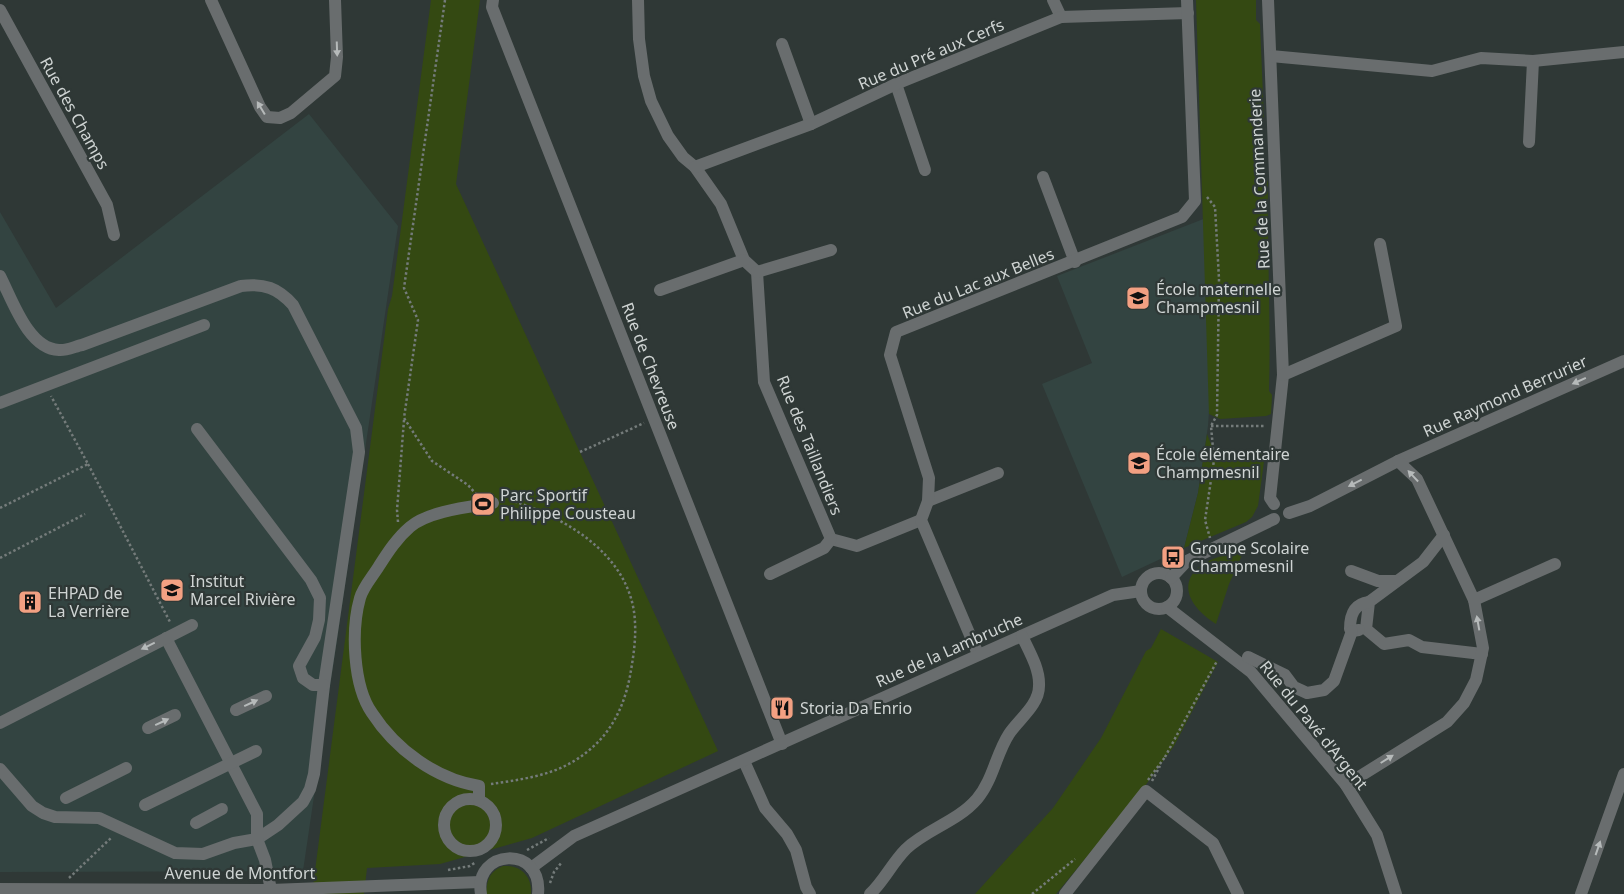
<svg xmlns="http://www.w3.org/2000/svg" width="1624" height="894" viewBox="0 0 1624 894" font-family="'Noto Sans',sans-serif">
<rect width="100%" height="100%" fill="#2f3836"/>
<g fill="#334441">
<polygon points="309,114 398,226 303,871 0,872 0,212 56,308"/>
<polygon points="1206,218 1212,367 1208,426 1198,493 1184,548 1122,577 1042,384 1092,363 1057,276"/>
</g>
<g fill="#344912">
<polygon points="431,0 480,0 456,184 718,751 532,838 440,864 367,868 364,894 312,894 388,309 392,296"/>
<path d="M1196 0H1256V20L1260 24 1264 121 1262 122 1263 179 1268 181C1267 251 1271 321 1269 391L1272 395 1271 414 1266 416 1220 419 1209 414Z"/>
<polygon points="1207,434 1218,462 1225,456 1265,454 1258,506 1252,517 1246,522 1184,548 1198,493"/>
<path d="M1237 553 1242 555 1229 584 1216 624C1169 593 1186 560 1237 553Z"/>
<polygon points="1161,629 1218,662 1174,746 1142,790 1056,894 975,894 1053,808 1101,738 1146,651 1151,648"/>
<path d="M503 866C521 865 532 876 531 894H486C487 880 489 872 503 866Z"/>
</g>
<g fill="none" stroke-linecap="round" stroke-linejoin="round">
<g stroke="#747b7a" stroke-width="2.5" stroke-dasharray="2.5 2.5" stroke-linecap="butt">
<polyline points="445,0 404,288 418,320 404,418 432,461 468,485 476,494"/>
<polyline points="1207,197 1215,207 1219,279 1217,415 1211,426 1214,460 1205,520 1210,538"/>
<polyline points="1211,426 1265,426"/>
<polyline points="580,452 644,423"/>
<polyline points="88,464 170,622"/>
<polyline points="0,508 88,464 51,396"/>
<polyline points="398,522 397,510 404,420"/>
<polyline points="0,558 85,514"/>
<polyline points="1165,757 1217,661"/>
<polyline points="1148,780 1165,757"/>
<polyline points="1152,781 1160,766"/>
<path d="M491 784C518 780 550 776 574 761 607 741 623 712 630 676 633 659 636 641 635 623 633 559 571 520 516 502"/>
<polyline points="527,850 549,838"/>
<polyline points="448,870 470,866 476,862"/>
<polyline points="69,878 112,837"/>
<polyline points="550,883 554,872 562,862"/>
<polyline points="1032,894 1075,859"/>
</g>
<g stroke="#696d6e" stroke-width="12">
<polyline points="211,0 260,107 267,117 280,118 291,113 335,76 337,57 335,0"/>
<polyline points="493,0 492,7 782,744"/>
<polyline points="638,0 639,39 644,76 651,101 668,136 683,157 695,167 721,204 744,260 757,272 764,382 831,539 857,546 921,520"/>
<polyline points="1053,0 1061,17"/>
<polyline points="1268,0 1283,375 1270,498 1274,504"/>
<polyline points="0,10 107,205 114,235"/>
<polyline points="782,44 811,124"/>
<polyline points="1271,56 1432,71 1481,58 1533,61 1624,52"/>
<polyline points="896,84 925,170"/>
<polyline points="1529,142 1533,61"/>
<polyline points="695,167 811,124 896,84 1061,17 1188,13"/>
<polyline points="1043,177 1075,262"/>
<polyline points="757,272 831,250"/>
<path d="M0 276C12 299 28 349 59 350 66 351 76 346 82 345L241 286C264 283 278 288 293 305L356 428 359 452 324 685 314 774 310 789 303 802 278 825 257 839 234 843 203 854 175 853 99 818 55 817 43 813 32 806 0 769"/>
<polyline points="660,290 744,260"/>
<polyline points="1283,375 1396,326 1380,244"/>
<polyline points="0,403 204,325"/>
<polyline points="197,429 311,580 320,598 319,620 315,637 299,666 303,678 313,685 324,685"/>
<polyline points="928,501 998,473"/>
<polyline points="1289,513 1310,506 1398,461 1624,361"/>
<polyline points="1444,535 1423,562 1369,602 1366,629 1384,644 1409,640 1422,647 1482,654"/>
<polyline points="1351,571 1378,581 1396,581"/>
<circle cx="1159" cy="591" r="18"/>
<polyline points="770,574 824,548 831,539"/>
<polyline points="1171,578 1187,561 1274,519"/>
<polyline points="1474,600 1555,564"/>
<polyline points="1167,607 1251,672 1346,785 1377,835 1396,894"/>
<path d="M1359 630 1352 631 1350 629C1350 615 1354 604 1369 602"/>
<polyline points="166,638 257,814 257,839 265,860 271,890"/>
<polyline points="978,654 921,520 928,501 929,478 890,355 896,332 1182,217 1195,201 1187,0"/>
<polyline points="1248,657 1285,675 1294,687 1307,693 1324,690 1334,681 1352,631"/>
<polyline points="236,710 266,696"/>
<polyline points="0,723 192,625"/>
<polyline points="148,728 175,715"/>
<polyline points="744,761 765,808 787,834 796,850 806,887 810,894"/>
<polyline points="1346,785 1447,722 1464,703 1476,680 1483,648 1474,600 1417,479 1398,461"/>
<polyline points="66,798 126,768"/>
<circle cx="470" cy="825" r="26"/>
<path d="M479 800V786C436 779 396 750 372 713 353 686 351 630 360 598 363 587 373 576 379 566 388 552 397 538 410 527 429 511 469 507 493 503"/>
<polyline points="145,805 256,751"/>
<polyline points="196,823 222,809"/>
<polyline points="531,868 574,836 1113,595 1141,591"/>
<polyline points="0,889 271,890 480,882"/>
<path d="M481 894C473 849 543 844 538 894"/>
<path d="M870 894C884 881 892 863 906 849 927 829 957 822 977 799 993 780 996 754 1009 734 1019 719 1039 705 1039 686 1040 669 1029 651 1022 636"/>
<polyline points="1065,894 1146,791 1213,843 1238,894"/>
<polyline points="1581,894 1624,774"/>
</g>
</g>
<defs><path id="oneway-solid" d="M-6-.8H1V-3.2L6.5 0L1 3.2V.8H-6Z" transform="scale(1.25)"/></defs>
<g fill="#b6baba">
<use href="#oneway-solid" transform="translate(337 49) rotate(88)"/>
<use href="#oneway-solid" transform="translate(261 108) rotate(-121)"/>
<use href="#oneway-solid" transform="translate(1579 381) rotate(156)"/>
<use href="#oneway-solid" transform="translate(1413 476) rotate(-133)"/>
<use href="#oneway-solid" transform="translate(1355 483) rotate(153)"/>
<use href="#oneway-solid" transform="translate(1478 623) rotate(-100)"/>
<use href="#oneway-solid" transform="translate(148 646) rotate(154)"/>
<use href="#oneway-solid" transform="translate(251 703) rotate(-25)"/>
<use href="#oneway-solid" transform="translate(162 722) rotate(-25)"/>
<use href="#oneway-solid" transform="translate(1387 759) rotate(-32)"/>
<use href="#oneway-solid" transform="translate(1598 848) rotate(-71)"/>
</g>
<defs>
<g id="school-square" transform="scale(1.25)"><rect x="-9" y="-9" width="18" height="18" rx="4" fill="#f3a082" stroke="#2f3836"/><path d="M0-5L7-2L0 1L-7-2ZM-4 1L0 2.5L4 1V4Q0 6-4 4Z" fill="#111"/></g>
<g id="stadium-square" transform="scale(1.25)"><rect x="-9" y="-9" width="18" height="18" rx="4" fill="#f3a082" stroke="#2f3836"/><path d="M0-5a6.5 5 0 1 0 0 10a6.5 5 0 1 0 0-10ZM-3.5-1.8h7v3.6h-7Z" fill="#111"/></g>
<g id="bus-square" transform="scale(1.25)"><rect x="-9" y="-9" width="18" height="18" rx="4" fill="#f3a082" stroke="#2f3836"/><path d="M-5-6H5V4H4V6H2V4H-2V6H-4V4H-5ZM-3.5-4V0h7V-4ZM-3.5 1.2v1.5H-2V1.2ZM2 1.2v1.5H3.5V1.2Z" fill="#111"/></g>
<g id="university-square" transform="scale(1.25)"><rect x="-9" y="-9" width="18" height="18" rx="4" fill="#f3a082" stroke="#2f3836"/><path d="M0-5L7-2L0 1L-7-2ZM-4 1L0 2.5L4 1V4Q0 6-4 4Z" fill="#111"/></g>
<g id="building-square" transform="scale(1.25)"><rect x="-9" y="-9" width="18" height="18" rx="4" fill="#f3a082" stroke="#2f3836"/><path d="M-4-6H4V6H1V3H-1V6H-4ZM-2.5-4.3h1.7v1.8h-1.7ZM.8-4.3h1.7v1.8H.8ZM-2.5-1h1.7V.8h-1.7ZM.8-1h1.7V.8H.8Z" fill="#111"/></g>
<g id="restaurant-square" transform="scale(1.25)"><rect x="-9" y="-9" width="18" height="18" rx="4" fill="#f3a082" stroke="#2f3836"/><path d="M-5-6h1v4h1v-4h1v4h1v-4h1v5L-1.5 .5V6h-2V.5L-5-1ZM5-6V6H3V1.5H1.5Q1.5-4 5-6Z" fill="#111"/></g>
</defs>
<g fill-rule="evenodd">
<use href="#school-square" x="1138" y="298"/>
<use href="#school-square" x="1139" y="463"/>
<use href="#stadium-square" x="483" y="504"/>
<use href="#bus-square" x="1173" y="557"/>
<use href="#university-square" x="172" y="590"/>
<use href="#building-square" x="30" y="602"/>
<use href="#restaurant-square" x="782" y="708"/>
</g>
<g text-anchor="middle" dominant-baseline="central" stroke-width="4.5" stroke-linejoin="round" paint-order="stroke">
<g font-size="16" fill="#cfd4d3" stroke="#2f3836">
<text transform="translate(931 54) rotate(-23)">Rue du Pré aux Cerfs</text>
<text transform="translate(75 113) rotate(61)">Rue des Champs</text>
<text transform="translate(1259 179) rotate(-93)">Rue de la Commanderie</text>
<text transform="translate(978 283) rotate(-22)">Rue du Lac aux Belles</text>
<text transform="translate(651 366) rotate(69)">Rue de Chevreuse</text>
<text transform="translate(1505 396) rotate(-24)">Rue Raymond Berrurier</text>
<text transform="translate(810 445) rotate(68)">Rue des Taillandiers</text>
<text transform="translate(949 650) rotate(-24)">Rue de la Lambruche</text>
<text transform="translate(1314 725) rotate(51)">Rue du Pavé d'Argent</text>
<text x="240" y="873">Avenue de Montfort</text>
</g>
<g font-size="16" fill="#cfd4d3" stroke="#2f3836" text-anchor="start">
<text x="1156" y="289">École maternelle<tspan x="1156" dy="18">Champmesnil</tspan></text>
<text x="1156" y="454">École élémentaire<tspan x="1156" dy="18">Champmesnil</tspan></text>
<text x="500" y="495">Parc Sportif<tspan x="500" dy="18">Philippe Cousteau</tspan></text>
<text x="1190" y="548">Groupe Scolaire<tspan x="1190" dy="18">Champmesnil</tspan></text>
<text x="190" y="581">Institut<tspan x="190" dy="18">Marcel Rivière</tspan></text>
<text x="48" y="593">EHPAD de<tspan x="48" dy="18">La Verrière</tspan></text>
<text x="800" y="708">Storia Da Enrio</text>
</g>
</g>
</svg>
